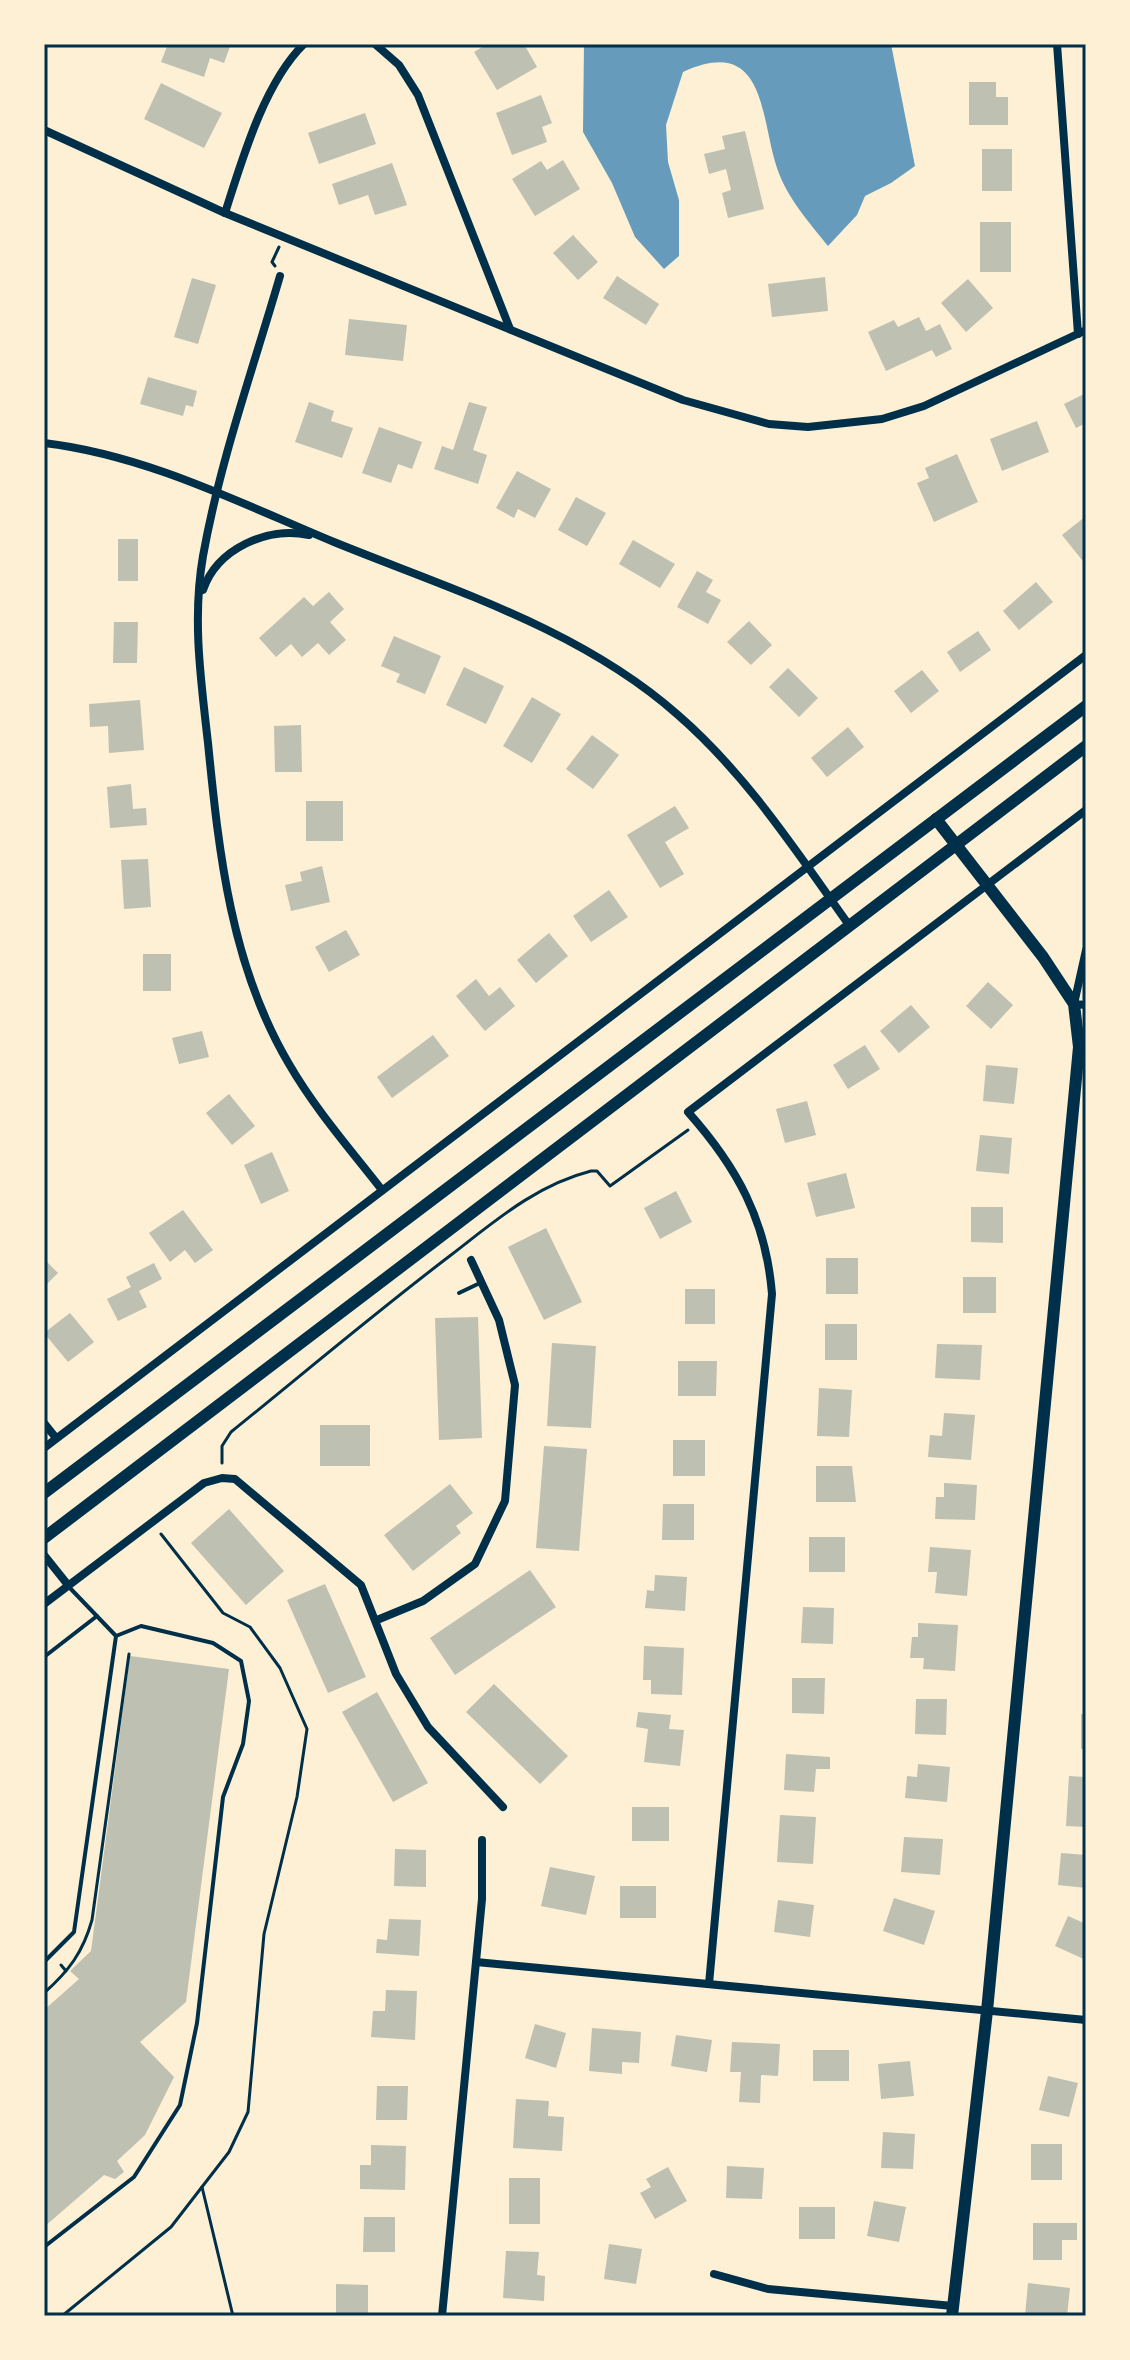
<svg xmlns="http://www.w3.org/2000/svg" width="1130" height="2360" viewBox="0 0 1130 2360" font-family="Figtree,sans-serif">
<rect width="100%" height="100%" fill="#fdf0d5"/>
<path fill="#669bbc" d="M584 44H891L915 166 891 183 865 196 857 215 828 246C809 222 787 198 777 168 760 117 766 34 683 72L666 125 668 162 679 200V256L664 269 635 237 612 183 583 132Z"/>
<g fill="#bec0b2">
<polygon points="168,44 231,44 224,63 210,58 204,77 161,62"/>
<polygon points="487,44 524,44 537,67 497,90 474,52"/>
<polygon points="969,82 996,82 996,97 1008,97 1008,125 969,125"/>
<polygon points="161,83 222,113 204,148 144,119"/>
<polygon points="541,95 552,123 542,127 547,142 512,155 496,113"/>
<polygon points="365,113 376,144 319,164 308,133"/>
<polygon points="745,131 764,209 728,218 722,193 731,190 726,169 709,174 704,154 725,149 722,136"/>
<rect x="982" y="149" width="30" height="42"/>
<polygon points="563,160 580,189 535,216 512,179 541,161 547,170"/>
<polygon points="392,163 407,205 375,215 368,195 339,205 332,184"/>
<rect x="980" y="222" width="31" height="50"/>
<polygon points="573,235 598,262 578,280 553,253"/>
<polygon points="617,276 659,304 646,325 603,298"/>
<polygon points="825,277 828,311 772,317 768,284"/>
<polygon points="192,278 216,285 198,344 174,337"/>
<polygon points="968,279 993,308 966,332 941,303"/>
<polygon points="919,317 926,331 940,324 952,349 936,357 932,350 886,371 868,332 894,320 898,327"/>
<polygon points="349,319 407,325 403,361 345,355"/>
<polygon points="148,377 197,391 193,407 186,405 183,416 140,404"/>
<polygon points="1086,393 1086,423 1076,428 1064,404"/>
<polygon points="309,402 334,411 331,421 353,428 342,458 295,442"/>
<polygon points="469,402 487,407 473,450 487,455 478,484 434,469 442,446 453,450"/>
<polygon points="1037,421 1049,452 1002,471 990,439"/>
<polygon points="379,427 422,442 412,469 398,464 391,483 362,473"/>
<polygon points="957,454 978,502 934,522 917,483 929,478 925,468"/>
<polygon points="517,471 551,489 535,518 518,509 514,518 496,508"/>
<polygon points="576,497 606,513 587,546 558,530"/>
<polygon points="1086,516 1086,565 1062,535"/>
<rect x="118" y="539" width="20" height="42"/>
<polygon points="633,540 675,564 660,588 619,564"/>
<polygon points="697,571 713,580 706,592 721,600 708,624 677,607"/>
<polygon points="1036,582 1053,602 1019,630 1003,611"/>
<polygon points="329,592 344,609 330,622 346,640 329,655 318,643 302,657 291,644 276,657 259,638 304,597 313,606"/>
<polygon points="749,621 772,645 751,665 727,642"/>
<polygon points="114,622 138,622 137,663 113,663"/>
<polygon points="978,631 991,650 960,672 947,652"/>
<polygon points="394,636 441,656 425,694 396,682 400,674 381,666"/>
<polygon points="464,667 504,686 486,724 446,705"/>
<polygon points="788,668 818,698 799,717 769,687"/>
<polygon points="922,670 939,691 911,713 894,691"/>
<polygon points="532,697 561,714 532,763 503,746"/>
<polygon points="140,700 144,750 109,753 108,726 90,727 89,704"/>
<polygon points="301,725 302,772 275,772 274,726"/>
<polygon points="848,727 864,747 827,777 811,758"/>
<polygon points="592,735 619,755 593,789 566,769"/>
<polygon points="131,784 133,809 146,808 147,825 110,828 107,787"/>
<rect x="306" y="801" width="37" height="40"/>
<polygon points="675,806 689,828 665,842 684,874 660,888 627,835"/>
<polygon points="148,859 151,907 124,909 121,860"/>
<polygon points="322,866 330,902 291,911 285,885 302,881 300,872"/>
<polygon points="609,890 628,917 591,942 573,916"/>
<polygon points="346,930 360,955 329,972 315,947"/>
<polygon points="549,933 568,956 536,983 517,960"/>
<rect x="143" y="954" width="28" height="37"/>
<polygon points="476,979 489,996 500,987 515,1006 485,1031 456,996"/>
<polygon points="988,982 1013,1005 991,1029 966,1006"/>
<polygon points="911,1005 930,1027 899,1053 880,1031"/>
<polygon points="202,1031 209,1057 179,1064 172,1038"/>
<polygon points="433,1035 449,1056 392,1098 377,1077"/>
<polygon points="865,1045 880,1069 848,1089 833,1065"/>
<polygon points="986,1065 1018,1068 1014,1104 983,1101"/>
<polygon points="229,1094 255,1126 232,1145 206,1113"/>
<polygon points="807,1101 816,1135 785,1143 776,1109"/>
<polygon points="980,1135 1012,1138 1009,1174 976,1171"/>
<polygon points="272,1152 289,1191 261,1204 244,1165"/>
<polygon points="846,1173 855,1208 816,1217 807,1183"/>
<polygon points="676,1191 692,1222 660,1239 644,1208"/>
<polygon points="971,1207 1003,1207 1003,1243 971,1242"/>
<polygon points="183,1210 213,1250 195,1263 185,1250 170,1262 149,1233"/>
<polygon points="546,1228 582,1302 544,1320 508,1247"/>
<rect x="826" y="1258" width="32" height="36"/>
<polygon points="44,1259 58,1273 44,1287"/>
<polygon points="154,1263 162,1279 139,1291 147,1307 118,1321 107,1299 131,1287 126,1277"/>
<rect x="963" y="1277" width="33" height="36"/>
<rect x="685" y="1289" width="30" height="35"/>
<polygon points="70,1313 94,1342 68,1362 44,1333"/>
<polygon points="478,1317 482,1438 439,1440 435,1318"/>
<rect x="825" y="1324" width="32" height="36"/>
<polygon points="552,1343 596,1346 591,1428 547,1426"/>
<polygon points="937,1344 982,1345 980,1380 935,1378"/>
<polygon points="678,1361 717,1361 716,1396 678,1396"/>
<polygon points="819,1388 852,1390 849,1437 817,1436"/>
<polygon points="944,1413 975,1415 971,1460 928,1457 930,1435 942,1436"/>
<rect x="320" y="1425" width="50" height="41"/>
<rect x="673" y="1440" width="32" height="36"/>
<polygon points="544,1446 587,1449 579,1551 536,1548"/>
<polygon points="816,1466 852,1466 856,1502 816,1502"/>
<polygon points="944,1483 977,1485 975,1520 935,1519 936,1497 944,1497"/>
<polygon points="450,1484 473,1513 456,1526 461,1533 413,1571 384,1535"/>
<polygon points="663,1504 694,1504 694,1540 662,1540"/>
<polygon points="229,1509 284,1571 246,1605 191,1543"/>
<rect x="809" y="1537" width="36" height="35"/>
<polygon points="930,1547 971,1550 967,1596 935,1593 937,1572 928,1572"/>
<polygon points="530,1570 556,1607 455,1675 430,1638"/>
<polygon points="655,1575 687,1577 685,1611 645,1608 647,1590 654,1591"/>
<polygon points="325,1584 366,1677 328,1693 287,1600"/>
<polygon points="803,1607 834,1608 833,1644 801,1643"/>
<polygon points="918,1623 958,1625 955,1671 923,1669 924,1658 910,1658 912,1637 918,1637"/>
<polygon points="644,1646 684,1648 682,1695 651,1694 651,1680 643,1680"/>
<polygon points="130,1656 229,1669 186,2002 140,2042 174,2077 145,2135 117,2161 124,2172 115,2179 104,2175 44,2227 44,2010 79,1979 70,1971 91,1951"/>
<polygon points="792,1678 825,1678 824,1714 792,1713"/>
<polygon points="494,1684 568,1756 540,1784 466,1712"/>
<polygon points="377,1692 428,1783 393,1802 342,1712"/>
<polygon points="916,1699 947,1699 946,1735 915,1734"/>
<polygon points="638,1712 671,1715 669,1729 684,1730 680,1766 644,1762 648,1729 636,1727"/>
<rect x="1081" y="1714" width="5" height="35"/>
<polygon points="786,1754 830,1757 830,1769 816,1769 814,1792 784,1790"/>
<polygon points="918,1764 950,1767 947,1802 905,1798 907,1776 917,1777"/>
<polygon points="1069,1776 1086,1777 1086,1827 1066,1826"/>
<rect x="632" y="1807" width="37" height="34"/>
<polygon points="780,1815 816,1817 813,1864 777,1862"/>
<polygon points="904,1837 943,1839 940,1875 901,1872"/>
<polygon points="395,1849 426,1850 426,1887 394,1886"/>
<polygon points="1061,1853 1086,1855 1086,1888 1058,1885"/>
<polygon points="550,1867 595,1876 586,1915 541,1906"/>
<rect x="620" y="1886" width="36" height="32"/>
<polygon points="894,1898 935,1911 924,1945 883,1931"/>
<polygon points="778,1900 814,1905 810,1937 774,1932"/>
<polygon points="1068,1916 1086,1924 1086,1960 1055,1946"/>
<polygon points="389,1919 421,1920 419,1956 376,1953 377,1939 387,1940"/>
<polygon points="386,1990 417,1991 415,2040 371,2037 373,2011 385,2011"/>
<polygon points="535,2024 566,2033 556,2068 525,2058"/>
<polygon points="592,2028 641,2032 639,2063 622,2062 622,2074 589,2071"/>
<polygon points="676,2035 712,2040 707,2072 671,2066"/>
<polygon points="732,2042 780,2044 778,2076 761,2075 760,2103 739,2102 741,2072 730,2072"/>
<rect x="813" y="2050" width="36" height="31"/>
<polygon points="910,2061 914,2096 881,2099 878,2064"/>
<polygon points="1048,2076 1078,2083 1069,2117 1039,2110"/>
<polygon points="377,2086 408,2086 407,2120 376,2120"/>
<polygon points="516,2099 549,2101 548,2116 564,2117 562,2151 513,2148"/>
<polygon points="883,2132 915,2134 913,2169 881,2168"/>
<rect x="1031" y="2144" width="31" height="36"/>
<polygon points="371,2145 406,2146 405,2190 360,2189 360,2165 371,2165"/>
<polygon points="727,2166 764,2168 762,2199 726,2198"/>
<polygon points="668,2167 687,2201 655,2219 640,2193 651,2187 646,2179"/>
<rect x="509" y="2178" width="31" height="46"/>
<polygon points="874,2201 906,2207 899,2242 867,2236"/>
<rect x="799" y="2207" width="36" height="32"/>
<polygon points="364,2217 395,2217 395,2252 363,2252"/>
<polygon points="1033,2223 1077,2223 1077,2240 1062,2240 1062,2260 1033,2260"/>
<polygon points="609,2244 642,2249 636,2284 604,2279"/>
<polygon points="506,2251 539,2252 537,2275 545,2276 544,2301 503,2298"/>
<polygon points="1028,2283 1070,2288 1067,2316 1025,2316"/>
<polygon points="336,2284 368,2285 368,2316 336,2316"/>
</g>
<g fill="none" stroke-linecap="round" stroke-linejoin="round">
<g stroke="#003049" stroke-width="3">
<polyline points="275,266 272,262 279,247"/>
<path d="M222 1463V1446L231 1432C304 1373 376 1312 451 1255 495 1221 536 1185 591 1171H597L610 1186 688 1130"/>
<polyline points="61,1965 66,1971"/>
<path d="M44 1993C69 1971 83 1952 92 1920L129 1654"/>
<polyline points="202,2187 233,2316"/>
<polyline points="62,2316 171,2227 229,2152 248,2112 264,1934 297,1797 307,1729 280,1668 250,1627 223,1613 161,1534"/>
</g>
<g stroke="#003049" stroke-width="4">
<polyline points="459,1293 480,1283"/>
<polyline points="44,1657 97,1616"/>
<polyline points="44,1962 74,1932 116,1636 69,1587"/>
<polyline points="44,2247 134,2177 180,2105 197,2023 223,1797 243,1744 249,1701 241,1661 213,1643 141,1626 116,1636"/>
</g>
<g stroke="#003049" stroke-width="8">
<polyline points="375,44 399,65 418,95 510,329"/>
<polyline points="1057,44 1078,334"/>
<polyline points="44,130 225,213 587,361 683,400 769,424 808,427 882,419 924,406 1086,330"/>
<path d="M225 213C242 160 264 83 304 44"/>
<path d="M280 276C253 369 220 461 203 556 192 619 201 681 208 743 219 854 231 966 289 1064 315 1109 350 1149 382 1190"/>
<path d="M44 443C146 455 240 503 334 542 452 590 581 629 678 715 746 774 797 852 849 925"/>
<path d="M203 590C217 549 267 526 309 535"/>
<polyline points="1086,950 1074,1004 1086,1005"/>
<polyline points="44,1423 56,1438"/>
<polyline points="44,1448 1086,655"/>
<polyline points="44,1555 68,1585"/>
<polyline points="44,1604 204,1483 222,1478 235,1479 361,1585 396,1674 428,1727 503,1807"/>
<polyline points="377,1620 423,1601 475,1564 505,1501 515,1385 499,1320 471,1260"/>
<polyline points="476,1962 1086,2020"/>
<path d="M709 1984 772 1294C766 1220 737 1167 688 1112L1086 810"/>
<polyline points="714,2274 768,2289 953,2306"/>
<polyline points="442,2316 482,1899 482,1840"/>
</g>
<g stroke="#003049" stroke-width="12">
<polyline points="936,819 1043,957 1074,1004 1079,1047 987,2011 952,2316"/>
<polyline points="44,1493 1086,706"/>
<polyline points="44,1538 1086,746"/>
</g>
</g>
<rect width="1130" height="2360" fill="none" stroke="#fdf0d5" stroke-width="92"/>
<rect x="46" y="46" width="1038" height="2268" fill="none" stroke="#003049" stroke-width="3"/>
</svg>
